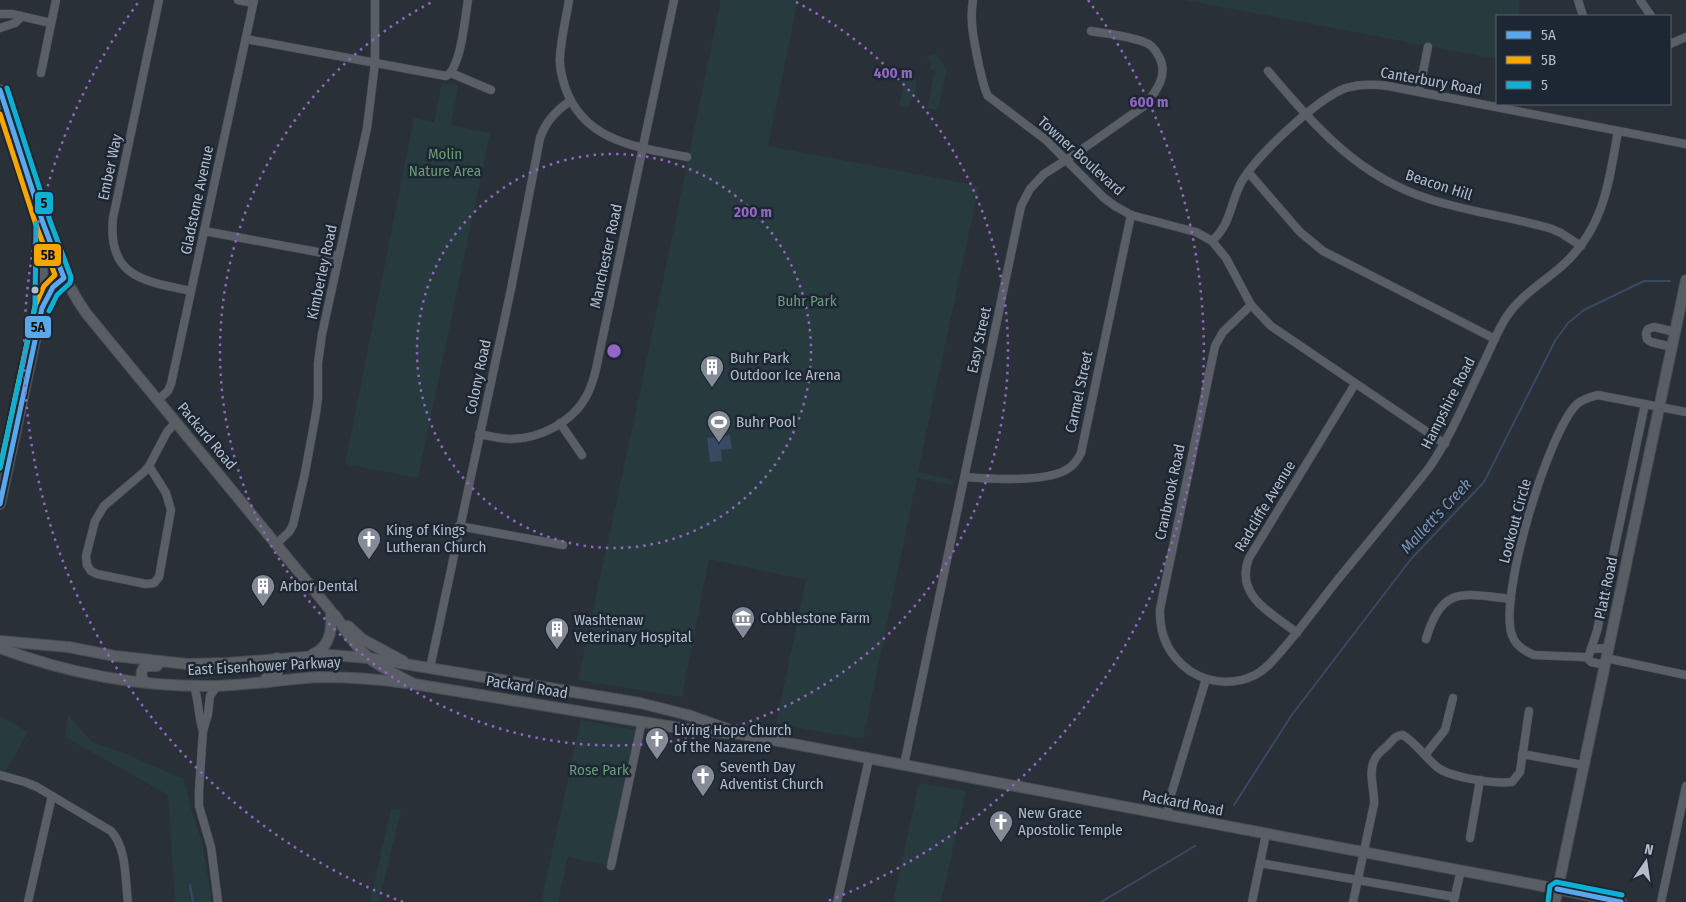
<svg xmlns="http://www.w3.org/2000/svg" width="1686" height="902" viewBox="0 0 1686 902" font-family="'Fira Sans Condensed',sans-serif">
<rect width="100%" height="100%" fill="#2a3038"/>
<g fill="#273a3e">
<polygon points="721,0 798,0 768,146 979,186 918,472 953,480 952,485 917,478 863,739 776,724 806,580 709,559 682,697 578,680 640,392"/>
<polygon points="1185,0 1520,0 1519,16 1497,16 1497,59"/>
<polygon points="936,54 947,70 938,110 927,108 935,71 929,69 932,64 926,56"/>
<path d="M906 74 914 75C920 89 913 96 908 108L899 106 903 88 901 85 902 78Z"/>
<polygon points="442,83 458,86 451,125 490,133 418,478 345,464 414,118 434,122"/>
<polygon points="68,715 92,742 119,751 184,779 191,809 202,842 212,902 175,902 168,795 65,737"/>
<polygon points="0,716 28,732 6,771 0,770"/>
<polygon points="581,720 636,730 607,865 568,857 558,902 541,902"/>
<polygon points="919,783 966,791 941,902 893,902"/>
<polygon points="391,809 401,810 379,902 370,902"/>
</g>
<polygon fill="#384963" points="730,435 732,449 721,450 722,461 710,462 707,438"/>
<g fill="none" stroke-linecap="round" stroke-linejoin="round">
<g stroke="#384963" stroke-width="2">
<polyline points="1234,805 1291,716 1411,559 1484,482 1555,341 1568,323 1584,310 1644,281 1670,281"/>
<polyline points="190,885 193,902"/>
<polyline points="1101,902 1195,846"/>
</g>
<g stroke="#484c53" stroke-width="9">
<g id="minor">
<path d="M159 0 113 218C107 278 145 281 191 291"/>
<polyline points="238,0 253,3"/>
<path d="M569 0C566 19 561 38 560 57 559 67 562 77 565 87 584 142 637 147 687 157"/>
<path d="M973 0C969 23 975 44 979 66 982 76 983 87 988 96L1046 140 1104 198 1115 206 1131 215 1196 232 1212 241 1226 258 1251 305 1271 326 1445 444"/>
<polyline points="1578,0 1583,16"/>
<polyline points="1640,0 1651,16"/>
<polyline points="0,14 12,14 51,23"/>
<polyline points="0,28 15,23 21,17"/>
<path d="M246 39 446 76C461 69 465 17 468 0"/>
<polyline points="1670,44 1686,37"/>
<path d="M1268 71C1315 126 1357 176 1429 199 1469 212 1512 217 1552 229L1561 233 1581 246"/>
<polyline points="41,73 56,0"/>
<polyline points="451,73 491,90"/>
<polyline points="1419,92 1428,47"/>
<polyline points="1248,172 1300,232 1323,251 1495,339"/>
<polyline points="204,231 339,256"/>
<path d="M1212 241C1232 223 1230 202 1242 181 1258 154 1318 98 1346 88 1360 84 1373 84 1388 86L1686 144"/>
<path d="M1251 305 1223 332 1215 346 1160 609C1159 635 1169 656 1190 671 1210 684 1235 685 1255 675 1267 669 1275 658 1283 649 1301 628 1318 605 1335 583 1366 545 1398 507 1429 468 1451 436 1466 399 1483 364 1491 348 1497 331 1507 316 1522 294 1544 282 1563 265 1604 228 1609 182 1618 131"/>
<polyline points="1672,347 1651,342 1647,339 1646,333 1648,329 1654,327 1675,332"/>
<polyline points="158,400 168,391 171,384 254,0"/>
<polyline points="560,423 582,455"/>
<path d="M479 434C489 436 500 439 510 439 540 439 573 422 587 395 591 387 594 378 596 369L674 0"/>
<polyline points="149,466 166,493 171,510 159,577 154,583 146,584 97,574 91,571 87,565 86,556 95,521 104,506 144,472 149,466 167,432 176,422"/>
<path d="M965 477C990 479 1049 483 1069 468 1075 464 1078 459 1081 453L1131 215"/>
<polyline points="459,526 563,545"/>
<polyline points="276,544 289,532 293,525 305,473 316,413 318,398 318,363 322,334 367,128 375,63 375,0"/>
<path d="M1297 633C1272 613 1234 596 1249 558L1355 384"/>
<path d="M1426 639C1442 584 1464 594 1511 599"/>
<polyline points="1591,649 1608,648"/>
<polyline points="1588,658 1597,631 1645,404"/>
<polyline points="1606,658 1686,675"/>
<path d="M1605 665 1591 662 1588 658 1583 657 1534 655C1524 651 1515 645 1512 635 1498 598 1548 432 1577 404 1583 399 1591 397 1598 395L1686 412"/>
<path d="M430 668 511 289 540 138C546 121 556 111 570 101"/>
<path d="M194 686C199 701 198 716 203 731"/>
<polyline points="217,686 210,696 208,714 203,731 199,790 199,806 211,847 218,902"/>
<polyline points="1522,754 1583,765"/>
<polyline points="1425,755 1445,730 1453,698"/>
<path d="M904 765 1021 206 1030 189 1044 174 1074 155 1144 106C1156 92 1170 74 1158 55 1155 49 1150 44 1144 42 1128 36 1108 34 1091 31"/>
<path d="M0 775 25 782 37 787 111 831C127 848 125 880 128 902"/>
<polyline points="1167,815 1170,798 1206,679"/>
<polyline points="1470,838 1480,780"/>
<polyline points="1260,863 1455,897"/>
<polyline points="611,866 642,721"/>
<polyline points="1454,900 1461,870"/>
<polyline points="28,902 52,796"/>
<polyline points="837,902 869,759"/>
<polyline points="1252,902 1266,834"/>
<path d="M1353 902 1374 804C1375 791 1368 773 1374 761 1376 755 1382 750 1387 746 1392 741 1395 735 1403 735 1416 743 1425 757 1437 767 1451 778 1495 784 1512 782L1520 772 1529 711"/>
<polyline points="1661,902 1686,786"/>
</g>
</g>
<g stroke="#484c53" stroke-width="12">
<g id="secondary">
<path d="M0 90C11 123 22 156 33 189 47 233 59 275 86 313L331 611C332 628 331 647 313 654"/>
<path d="M45 301C50 290 54 284 64 278"/>
<polyline points="0,504 42,308 43,232"/>
<path d="M335 615C345 630 355 646 369 658 383 669 399 676 414 684L698 731 741 734 1532 884 1621 902"/>
<polyline points="348,626 362,639 403,661"/>
<polyline points="0,641 68,647 115,656 187,664 228,663 330,655 369,658 640,703 688,715 730,730"/>
<path d="M0 648C69 674 143 687 216 686 251 685 285 679 319 677 348 677 377 679 406 683"/>
<polyline points="266,678 274,676 277,674 277,658"/>
<path d="M144 682C141 675 140 672 145 666H157"/>
<polyline points="1555,902 1686,280"/>
</g>
</g>
<use href="#minor" stroke="#5a5e66" stroke-width="8"/>
<use href="#secondary" stroke="#595d64" stroke-width="10"/>
<g stroke="#1d2633" stroke-width="9">
<g id="bus-1">
<polyline points="0,90 43,223 64,278 53,287 42,308 0,504"/>
<polyline points="1557,889 1621,902"/>
</g>
</g>
<g stroke="#1d2633" stroke-width="9">
<polyline id="bus-2" points="0,114 36,225 55,275 44,286 35,306 0,468"/>
</g>
<g stroke="#1d2633" stroke-width="9">
<g id="bus-3">
<polyline points="7,88 50,221 71,277 70,283 57,295 49,311"/>
<polyline points="0,468 35,307 36,223"/>
<polyline points="1548,901 1550,886 1556,882 1622,895"/>
</g>
</g>
<use href="#bus-1" stroke="#5aa8eb" stroke-width="5"/>
<use href="#bus-2" stroke="#f7a600" stroke-width="5"/>
<use href="#bus-3" stroke="#0dafd3" stroke-width="5"/>
</g>
<g fill="none" stroke="#9266c3" stroke-width="2.5" stroke-dasharray="2.5 5">
<circle cx="614" cy="351" r="197"/>
<path d="M796 2A394 394 0 1 1 432 2"/>
<path d="M403 902A590 590 0 0 1 140 0M1088 0A590 590 0 0 1 825 902"/>
</g>
<defs>
<g id="building-pin" transform="scale(1.25)"><path d="M0 17L-7.5 6A9.5 9.5 0 1 1 7.5 6Z" fill="#848b96" stroke="#1d2633"/><path d="M-4-6H4V6H1V3H-1V6H-4ZM-2.5-4.3h1.7v1.8h-1.7ZM.8-4.3h1.7v1.8H.8ZM-2.5-1h1.7V.8h-1.7ZM.8-1h1.7V.8H.8Z" fill="#fff"/></g>
<g id="stadium-pin" transform="scale(1.25)"><path d="M0 17L-7.5 6A9.5 9.5 0 1 1 7.5 6Z" fill="#848b96" stroke="#1d2633"/><path d="M0-5a6.5 5 0 1 0 0 10a6.5 5 0 1 0 0-10ZM-3.5-1.8h7v3.6h-7Z" fill="#fff"/></g>
<g id="church-pin" transform="scale(1.25)"><path d="M0 17L-7.5 6A9.5 9.5 0 1 1 7.5 6Z" fill="#848b96" stroke="#1d2633"/><path d="M-1.2-6h2.4v3.5h3.3v2.4h-3.3V6h-2.4V-.1h-3.3v-2.4h3.3Z" fill="#fff"/></g>
<g id="museum-pin" transform="scale(1.25)"><path d="M0 17L-7.5 6A9.5 9.5 0 1 1 7.5 6Z" fill="#848b96" stroke="#1d2633"/><path d="M0-6L6-3V-2H-6V-3ZM-5-1h2V3h-2ZM-1-1h2V3h-2ZM3-1h2V3H3ZM-6 4H6V6H-6Z" fill="#fff"/></g>
</defs>
<g fill-rule="evenodd">
<use href="#building-pin" x="712" y="367"/>
<use href="#stadium-pin" x="719" y="422"/>
<use href="#church-pin" x="369" y="539"/>
<use href="#building-pin" x="263" y="586"/>
<use href="#museum-pin" x="743" y="618"/>
<use href="#building-pin" x="557" y="629"/>
<use href="#church-pin" x="657" y="739"/>
<use href="#church-pin" x="703" y="776"/>
<use href="#church-pin" x="1001" y="822"/>
</g>
<circle fill="#b4bcc9" stroke="#1d2633" stroke-width="2" cx="35" cy="290" r="4.5"/>
<g text-anchor="middle" dominant-baseline="central" stroke-width="5" stroke-linejoin="round" paint-order="stroke">
<g font-size="15" fill="#b4bcc9" stroke="#1d2633">
<text transform="translate(1431 81) rotate(10)">Canterbury Road</text>
<text transform="translate(1081 156) rotate(42)">Towner Boulevard</text>
<text transform="translate(110 167) rotate(-78)">Ember Way</text>
<text transform="translate(1439 185) rotate(18)">Beacon Hill</text>
<text transform="translate(197 200) rotate(-78)">Gladstone Avenue</text>
<text transform="translate(606 256) rotate(-78)">Manchester Road</text>
<text transform="translate(322 272) rotate(-78)">Kimberley Road</text>
<text transform="translate(979 340) rotate(-78)">Easy Street</text>
<text transform="translate(478 377) rotate(-78)">Colony Road</text>
<text transform="translate(1079 392) rotate(-78)">Carmel Street</text>
<text transform="translate(1448 403) rotate(-63)">Hampshire Road</text>
<text transform="translate(207 436) rotate(50)">Packard Road</text>
<text transform="translate(1170 492) rotate(-78)">Cranbrook Road</text>
<text transform="translate(1265 506) rotate(-59)">Radcliffe Avenue</text>
<text transform="translate(1515 521) rotate(-75)">Lookout Circle</text>
<text transform="translate(1606 588) rotate(-78)">Platt Road</text>
<text transform="translate(264 666) rotate(-3)">East Eisenhower Parkway</text>
<text transform="translate(527 687) rotate(9)">Packard Road</text>
<text transform="translate(1183 803) rotate(11)">Packard Road</text>
</g>
<g font-size="15" fill="#6b9a76" stroke="#1d2633">
<text x="445" y="154">Molin<tspan x="445" dy="17">Nature Area</tspan></text>
<text x="807" y="301">Buhr Park</text>
<text x="599" y="770">Rose Park</text>
</g>
<g font-size="15" fill="#b4bcc9" stroke="#1d2633" text-anchor="start">
<text x="730" y="358">Buhr Park<tspan x="730" dy="17">Outdoor Ice Arena</tspan></text>
<text x="736" y="422">Buhr Pool</text>
<text x="386" y="530">King of Kings<tspan x="386" dy="17">Lutheran Church</tspan></text>
<text x="280" y="586">Arbor Dental</text>
<text x="760" y="618">Cobblestone Farm</text>
<text x="574" y="620">Washtenaw<tspan x="574" dy="17">Veterinary Hospital</tspan></text>
<text x="674" y="730">Living Hope Church<tspan x="674" dy="17">of the Nazarene</tspan></text>
<text x="720" y="767">Seventh Day<tspan x="720" dy="17">Adventist Church</tspan></text>
<text x="1018" y="813">New Grace<tspan x="1018" dy="17">Apostolic Temple</tspan></text>
</g>
<g font-size="16" font-style="italic" fill="#7c92b1" stroke="#1d2633">
<text transform="translate(1436 516) rotate(-47)">Mallett's Creek</text>
</g>
</g>
<circle cx="614" cy="351" r="8" fill="#9266c3" stroke="#1d2633" stroke-width="2.5"/>
<g font-size="15" text-anchor="middle" font-weight="bold" fill="#9266c3" stroke="#1d2633" stroke-width="5" stroke-linejoin="round" paint-order="stroke">
<text x="893" y="78">400 m</text>
<text x="1149" y="107">600 m</text>
<text x="753" y="217">200 m</text>
</g>
<g stroke="#1d2633" stroke-width="2">
<rect x="34" y="191" width="20" height="24" rx="5" fill="#0dafd3"/>
<rect x="33" y="243" width="29" height="24" rx="5" fill="#f7a600"/>
<rect x="24" y="315" width="28" height="24" rx="5" fill="#5aa8eb"/>
</g>
<g font-size="14" text-anchor="middle" font-weight="bold" fill="#111">
<text x="44" y="208">5</text>
<text x="48" y="260">5B</text>
<text x="38" y="332">5A</text>
</g>
<rect x="1496" y="15" width="175" height="90" fill="#1d2633" stroke="#59626f"/>
<rect x="1506" y="31" width="25" height="8" fill="#5aa8eb" stroke="#59626f"/>
<text x="1541" y="40" font-size="15" fill="#b4bcc9">5A</text>
<rect x="1506" y="56" width="25" height="8" fill="#f7a600" stroke="#59626f"/>
<text x="1541" y="65" font-size="15" fill="#b4bcc9">5B</text>
<rect x="1506" y="81" width="25" height="8" fill="#0dafd3" stroke="#59626f"/>
<text x="1541" y="90" font-size="15" fill="#b4bcc9">5</text>
<g transform="translate(1646 862) rotate(13)" stroke="#1d2633" stroke-width="4" paint-order="stroke">
<path d="M0-4L9 19L0 12L-9 19Z" fill="#b4bcc9"/>
<text y="-8" font-size="14" font-weight="bold" text-anchor="middle" fill="#b4bcc9">N</text>
</g>
</svg>
